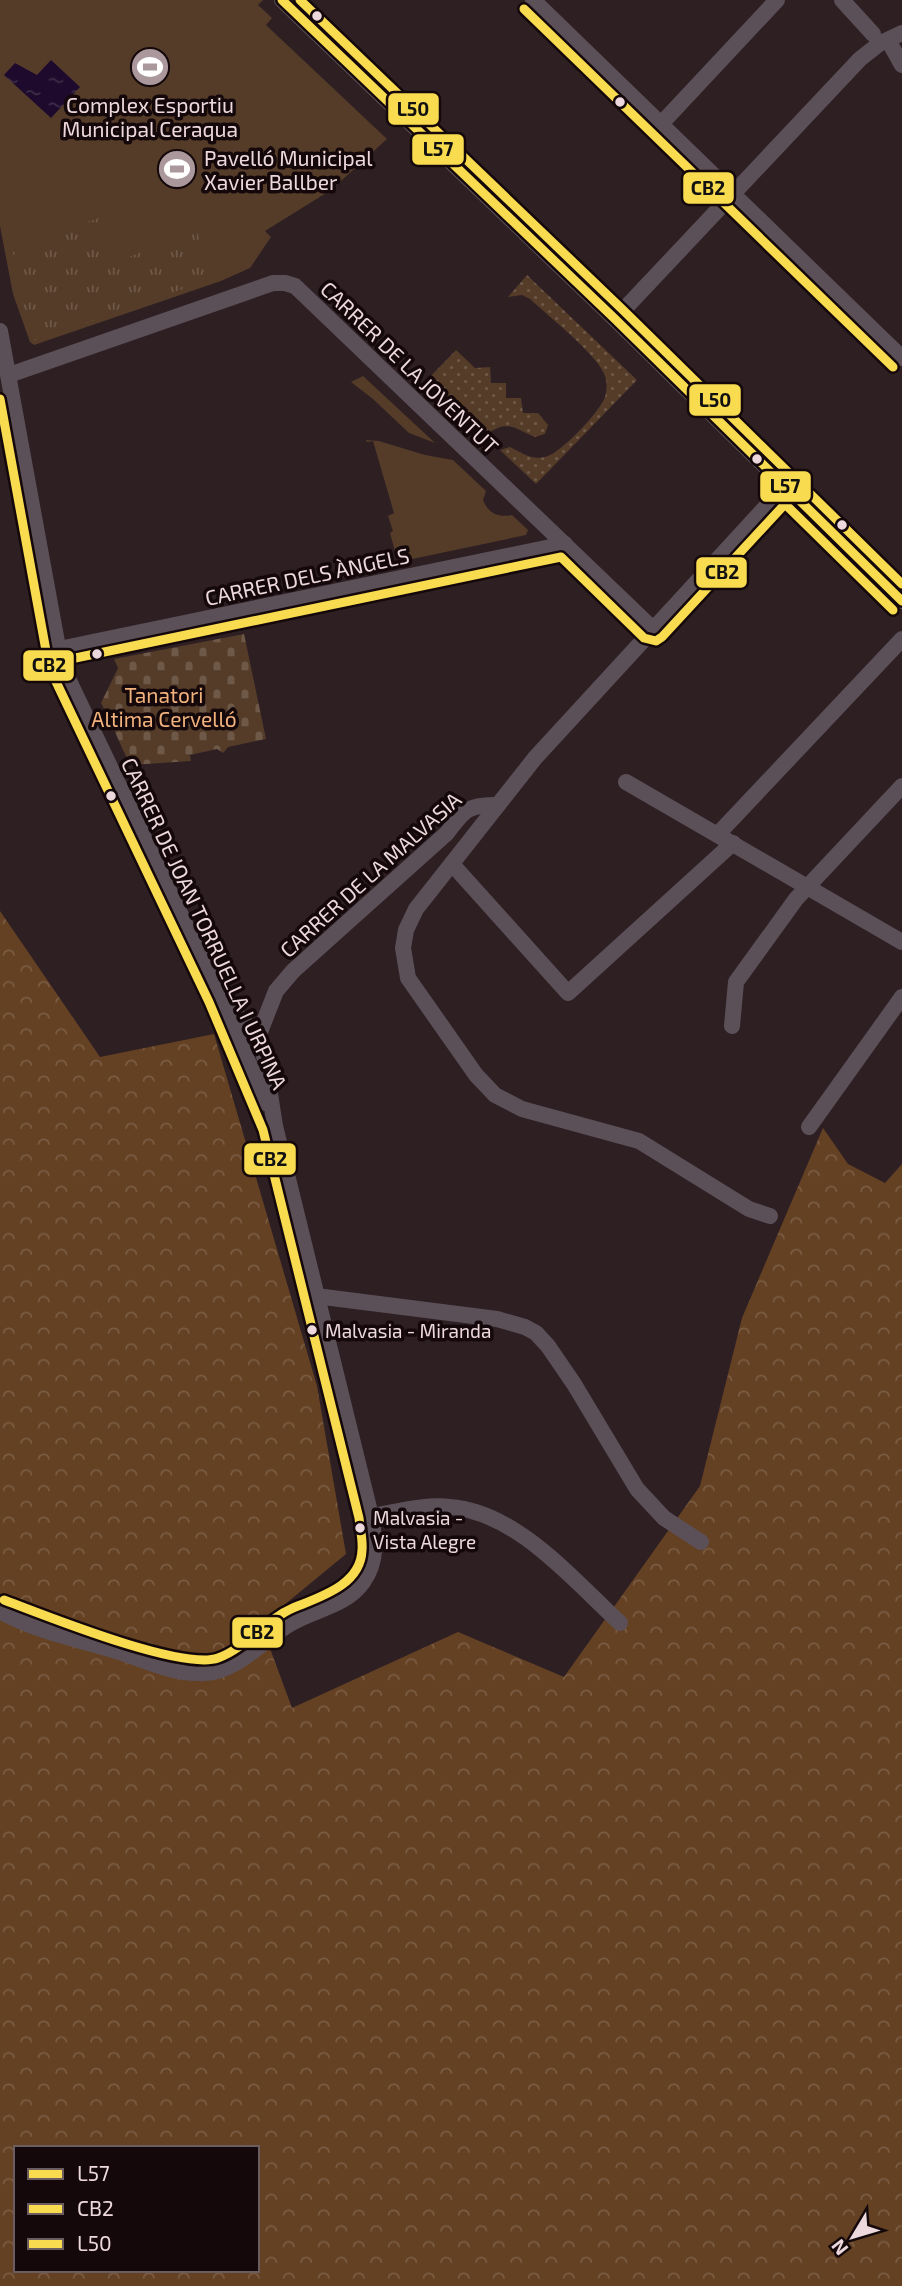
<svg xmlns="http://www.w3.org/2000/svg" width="902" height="2286" viewBox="0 0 902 2286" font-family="'Exo 2',sans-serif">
<defs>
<pattern id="forest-crowns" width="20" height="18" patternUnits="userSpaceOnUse" patternTransform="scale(1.75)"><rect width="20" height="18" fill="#644123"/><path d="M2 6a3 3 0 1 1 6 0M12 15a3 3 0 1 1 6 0" fill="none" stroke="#7a5c42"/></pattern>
<pattern id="cemetery-stones" width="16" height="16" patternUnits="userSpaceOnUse" patternTransform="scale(1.75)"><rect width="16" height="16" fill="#553c29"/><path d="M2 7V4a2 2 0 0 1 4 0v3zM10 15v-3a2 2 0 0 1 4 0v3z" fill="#6e5848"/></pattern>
<pattern id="park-tufts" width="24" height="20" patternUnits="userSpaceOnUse" patternTransform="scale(1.75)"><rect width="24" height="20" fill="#553c29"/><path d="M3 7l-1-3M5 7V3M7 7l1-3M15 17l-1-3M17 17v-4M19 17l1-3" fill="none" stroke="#6e5848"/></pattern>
<pattern id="garden-dots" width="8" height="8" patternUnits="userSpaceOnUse" patternTransform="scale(1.75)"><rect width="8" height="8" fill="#553c29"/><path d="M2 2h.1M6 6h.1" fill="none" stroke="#6e5848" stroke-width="1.8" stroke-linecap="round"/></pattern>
<pattern id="water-ripples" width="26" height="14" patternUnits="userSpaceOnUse" patternTransform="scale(1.75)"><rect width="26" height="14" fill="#1d0a2c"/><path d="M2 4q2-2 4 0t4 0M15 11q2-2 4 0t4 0" fill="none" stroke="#3e2d4a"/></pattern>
</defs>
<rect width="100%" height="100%" fill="#2e1f23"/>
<g fill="#553c29">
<polygon points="0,0 263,0 258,5 272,18 266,25 387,139 331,190 265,231 271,237 250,268 221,281 34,345 30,342 13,294 0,226"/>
<polygon points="363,376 435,443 409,433 373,399 351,382"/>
<path d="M366 440 379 441 425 455 453 460 486 491 483 500C488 513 498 518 512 515L528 530 526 535 398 562 390 533 393 531 388 516 394 513 373 441 367 442Z"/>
</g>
<path fill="url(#forest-crowns)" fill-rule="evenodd" d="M0 911 100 1057 214 1034 317 1386 346 1554 261 1624 292 1708 458 1632 564 1677 700 1486 742 1318 823 1128 848 1164 885 1183 902 1164V2286H0ZM16 2148H257V2270H16Z"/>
<path fill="url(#cemetery-stones)" d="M244 634 266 739 228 747 223 753 217 749 190 755 191 761 131 765C119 745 113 723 101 703L118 668 114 659Z"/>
<polygon fill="url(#park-tufts)" points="99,218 115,262 197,232 214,278 35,341 19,296 27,292 11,248"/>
<g fill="url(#garden-dots)">
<path d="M527 275 637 380 536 484 500 450 510 447C522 453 531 460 545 457 560 454 600 412 605 397 607 390 607 382 605 376 599 356 547 315 530 299L522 295 508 297Z"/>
<path d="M456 350 475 368 490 367 491 383H506V398H521L523 413H538L548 425 545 434 535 437C515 429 507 418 485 436L426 381Z"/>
</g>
<polygon fill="url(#water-ripples)" points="51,60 80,87 51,118 4,75 15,63 37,75"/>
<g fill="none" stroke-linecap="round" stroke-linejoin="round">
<g stroke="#5c5058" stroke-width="16">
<polyline points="282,0 615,319 902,601"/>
<polyline points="533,0 902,358"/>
<polyline points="842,0 873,34"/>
<polyline points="888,40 902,65"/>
<polyline points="661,124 777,0"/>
<polyline points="615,319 860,59 879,44 902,33"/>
<polyline points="0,331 61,664 220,997 266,1103"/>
<polyline points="9,375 273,283 285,283 295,286 653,629"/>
<polyline points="59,649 565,544"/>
<polyline points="626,782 902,942"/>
<polyline points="718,834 902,639"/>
<polyline points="452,864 568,993 733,843"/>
<polyline points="732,1026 736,982 796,899 902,786"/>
<path d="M258 1037 276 991 293 971 447 833C464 810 469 804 498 805"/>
<polyline points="809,1127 902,997"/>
<polyline points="770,1216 749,1209 639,1141 522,1109 495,1095 476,1075 408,978 403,948 406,930 416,909 535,758 785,486"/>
<polyline points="316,1296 497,1319 525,1327 536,1333 548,1346 574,1384 637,1489 664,1518 701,1542"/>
<path d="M371 1516C397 1512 424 1504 450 1507 517 1512 573 1580 620 1623"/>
<path d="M0 1611C35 1631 77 1639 116 1651 143 1659 169 1673 198 1673 210 1674 223 1670 234 1664 254 1653 270 1636 290 1624 314 1609 345 1607 363 1582 378 1561 375 1540 371 1516L275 1126 263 1049 258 1037 220 997"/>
</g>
<g stroke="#14080b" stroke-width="14">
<polyline id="bus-1" points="282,0 615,319 902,601"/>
</g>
<g stroke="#14080b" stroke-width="14">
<g id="bus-2">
<polyline points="524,9 893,367"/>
<path d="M0 399 49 667 209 1002 263 1130 359 1518C360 1528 363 1540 362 1550 361 1585 320 1597 293 1608 265 1620 246 1648 218 1658 182 1671 44 1615 4 1600"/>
<polyline points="61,661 561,557 644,638 656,641 662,637 785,504 893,610"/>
</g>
</g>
<g stroke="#14080b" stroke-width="14">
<polyline id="bus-3" points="300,0 623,310 902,584"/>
</g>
<use href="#bus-1" stroke="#f9db4f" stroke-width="9"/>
<use href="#bus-2" stroke="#f9db4f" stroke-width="9"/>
<use href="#bus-3" stroke="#f9db4f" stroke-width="9"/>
</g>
<defs>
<g id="stadium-disc" transform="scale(2.0125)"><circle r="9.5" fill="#aa989c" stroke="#14080b"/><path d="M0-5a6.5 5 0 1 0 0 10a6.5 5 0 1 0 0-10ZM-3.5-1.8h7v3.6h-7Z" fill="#fff"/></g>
</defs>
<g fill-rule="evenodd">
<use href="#stadium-disc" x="150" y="67"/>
<use href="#stadium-disc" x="177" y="169"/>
</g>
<g fill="#edd9dd" stroke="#14080b" stroke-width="2.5">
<circle cx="317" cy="16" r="6"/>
<circle cx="620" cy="102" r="6"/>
<circle cx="757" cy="459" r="6"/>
<circle cx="842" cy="525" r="6"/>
<circle cx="97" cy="654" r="6"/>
<circle cx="111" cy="796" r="6"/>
<circle cx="312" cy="1330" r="6"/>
<circle cx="360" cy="1528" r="6"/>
</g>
<g text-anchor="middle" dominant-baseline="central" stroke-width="7" stroke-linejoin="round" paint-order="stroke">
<g font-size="19" fill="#edd9dd" stroke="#14080b" text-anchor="start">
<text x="325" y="1330">Malvasia - Miranda</text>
<text x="373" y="1517">Malvasia -<tspan x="373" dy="24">Vista Alegre</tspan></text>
</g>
<g font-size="21" fill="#edd9dd" stroke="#14080b">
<text x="150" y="104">Complex Esportiu<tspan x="150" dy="24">Municipal Ceraqua</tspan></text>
<text x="204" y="157" text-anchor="start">Pavelló Municipal<tspan x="204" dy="24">Xavier Ballber</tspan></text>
</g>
<g font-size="21" fill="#edd9dd" stroke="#14080b">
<text transform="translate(410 367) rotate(44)">CARRER DE LA JOVENTUT</text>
<text transform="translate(307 576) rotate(-12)">CARRER DELS ÀNGELS</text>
<text transform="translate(370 874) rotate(-42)">CARRER DE LA MALVASIA</text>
<text transform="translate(205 923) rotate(65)">CARRER DE JOAN TORRUELLA I URPINA</text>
</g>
<g font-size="21" fill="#f2b27c" stroke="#14080b">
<text x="164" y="694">Tanatori<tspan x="164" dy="24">Altima Cervelló</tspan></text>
</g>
</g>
<g stroke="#14080b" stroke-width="2.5">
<rect x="387" y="92" width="53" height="34" rx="7" fill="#f9db4f"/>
<rect x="411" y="133" width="54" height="33" rx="7" fill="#f9db4f"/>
<rect x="682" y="171" width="53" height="34" rx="7" fill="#f9db4f"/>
<rect x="688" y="383" width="54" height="34" rx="7" fill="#f9db4f"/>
<rect x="759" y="470" width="53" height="33" rx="7" fill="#f9db4f"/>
<rect x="695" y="556" width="53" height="33" rx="7" fill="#f9db4f"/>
<rect x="22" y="649" width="53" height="33" rx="7" fill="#f9db4f"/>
<rect x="243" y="1142" width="54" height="34" rx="7" fill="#f9db4f"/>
<rect x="231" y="1616" width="53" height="33" rx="7" fill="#f9db4f"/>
</g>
<g font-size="19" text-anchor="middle" font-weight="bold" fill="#111">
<text x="413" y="116">L50</text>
<text x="438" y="156">L57</text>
<text x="708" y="195">CB2</text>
<text x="715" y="407">L50</text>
<text x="785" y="493">L57</text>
<text x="722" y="579">CB2</text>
<text x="49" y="672">CB2</text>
<text x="270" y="1166">CB2</text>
<text x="257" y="1639">CB2</text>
</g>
<rect x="14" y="2146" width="245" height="126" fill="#14080b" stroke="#6b5c5f" stroke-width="2"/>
<rect x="28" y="2169" width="35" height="10" fill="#f9db4f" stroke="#6b5c5f" stroke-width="2"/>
<text x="77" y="2181" font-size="21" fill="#edd9dd">L57</text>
<rect x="28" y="2204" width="35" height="10" fill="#f9db4f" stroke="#6b5c5f" stroke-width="2"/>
<text x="77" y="2216" font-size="21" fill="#edd9dd">CB2</text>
<rect x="28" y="2239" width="35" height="10" fill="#f9db4f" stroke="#6b5c5f" stroke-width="2"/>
<text x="77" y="2251" font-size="21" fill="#edd9dd">L50</text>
<g transform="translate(853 2237) rotate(232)" stroke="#14080b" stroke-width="5" paint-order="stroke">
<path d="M0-5L12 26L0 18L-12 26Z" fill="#edd9dd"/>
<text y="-10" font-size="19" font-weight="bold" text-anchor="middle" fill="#edd9dd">N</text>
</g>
</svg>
